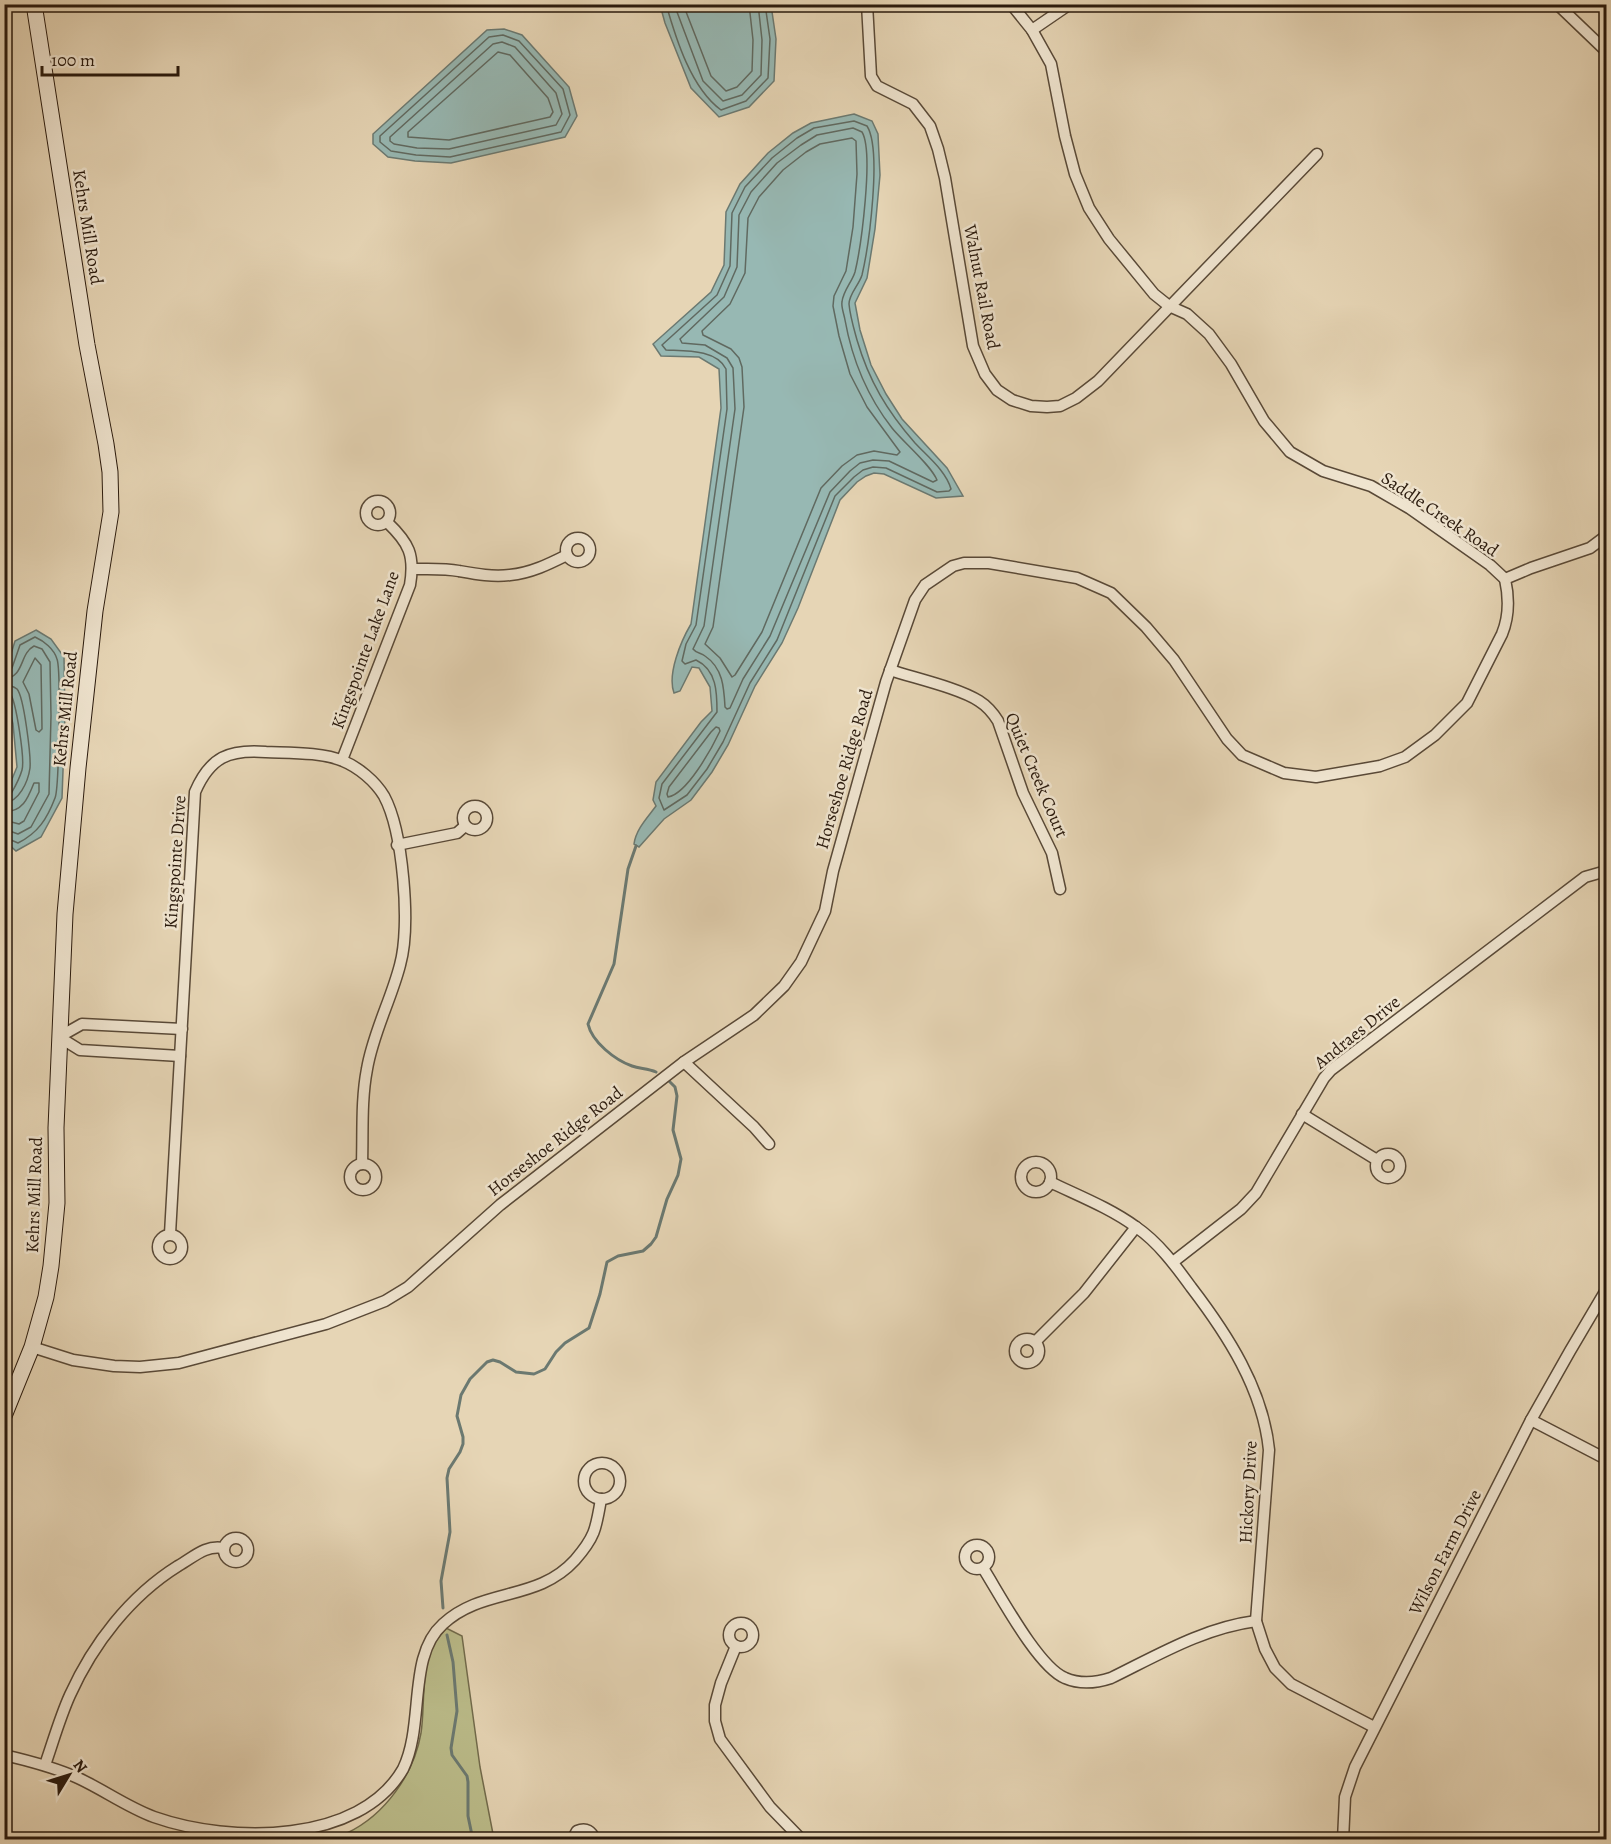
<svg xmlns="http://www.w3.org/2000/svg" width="1611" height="1844" viewBox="0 0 1611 1844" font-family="Alegreya,serif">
<rect width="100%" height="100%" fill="#e6d5b5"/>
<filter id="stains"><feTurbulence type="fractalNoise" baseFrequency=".00333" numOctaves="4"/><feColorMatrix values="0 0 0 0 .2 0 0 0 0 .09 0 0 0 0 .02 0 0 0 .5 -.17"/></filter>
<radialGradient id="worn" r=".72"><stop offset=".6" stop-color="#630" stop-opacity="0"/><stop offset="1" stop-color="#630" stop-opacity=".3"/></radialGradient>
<path fill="#bbbc8a" stroke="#726b4c" stroke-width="1.5" d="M446 1628 462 1636 480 1767 494 1839 325 1840C332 1837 340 1836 347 1833 385 1815 414 1774 421 1733 425 1708 421 1670 432 1647 436 1640 442 1634 446 1628Z"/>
<g fill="#97b8b3" stroke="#6b7971" stroke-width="1.5">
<polygon points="660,5 771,5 776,39 774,81 749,107 719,117 691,88 665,23"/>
<polygon points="504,29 522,35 569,87 577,116 565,137 451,163 415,161 388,157 373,144 373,134 487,30"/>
<path d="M854 114 872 121 878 134 880 175 875 229 867 278 855 303 860 330 871 365 886 394 902 419 947 468 963 496 936 498 884 474 874 473 866 476 857 482 840 500 798 608 782 643 755 686 728 745 712 772 691 800 664 819 639 847 634 844C636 829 648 817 656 806L653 800 656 782 701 722 712 711 710 687 699 668 692 667 680 691 674 693C667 674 681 641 691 624L721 408 719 369 699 357 661 356 653 344 711 292 724 265 726 212 740 184 768 153 793 133 811 123Z"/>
<polygon points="36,630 51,639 64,657 65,716 62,798 41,837 16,851 5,841 5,796 17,767 13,724 8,704 6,670 15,641"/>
</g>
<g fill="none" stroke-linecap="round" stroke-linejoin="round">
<g stroke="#606960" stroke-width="1.5">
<path d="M666 4C676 39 691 88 721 110L746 101 768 78 770 39 765 4"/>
<polyline points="674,4 703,81 723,101 742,95 761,75 762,40 758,4"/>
<polyline points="683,4 711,76 726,91 737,87 752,71 753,40 749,4"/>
<polygon points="503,35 519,41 563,89 570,115 561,132 450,157 416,155 391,151 380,142 380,136 489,37"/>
<polygon points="502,42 515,47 556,93 562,114 556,125 449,149 417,148 394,144 390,141 390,137 493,44"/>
<polygon points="498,52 510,55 548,98 553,112 550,117 449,140 408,137 408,132"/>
<path d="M854 121 867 126C882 150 869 245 862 275 859 285 849 294 849 304 850 316 854 329 857 340 869 381 887 411 915 443 928 457 946 471 951 489L949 491 937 492 886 468 873 467 863 470 854 477 835 496 777 640 750 683 723 742 707 769 687 795 664 810 659 798 662 784 717 712C717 693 717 670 696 660L685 664 682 661 686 644 696 625 727 409 726 369C716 349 684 351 666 350L662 345 717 295 730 266 732 213 745 187 772 158 797 138 814 128Z"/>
<path d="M853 128 862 132C874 152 861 247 855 272 852 282 843 291 842 302 841 307 844 314 845 320 852 359 867 396 892 428 904 443 930 464 937 480L933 482 889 461 873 460 860 463 850 471 830 492 770 636 743 679 730 708 727 709 725 707C724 688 723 668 705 656 701 653 696 653 693 649L704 626 735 409 733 368 727 358 705 345 682 343 680 339 724 297 737 267 739 215 751 192 777 163 801 145 817 135Z"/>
<polygon points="852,138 856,141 857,174 853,227 846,271 834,296 833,306 839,336 850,374 867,407 900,452 897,455 874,451 857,455 842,466 821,488 762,632 735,675 732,677 720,658 705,644 713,627 744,407 742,367 739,358 731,349 703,335 702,331 730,304 745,273 748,218 759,197 783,170 806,152 820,144"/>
<polygon points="35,658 41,665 42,729 39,732 36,730 29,694 23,682"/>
<path d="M4 671 12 668 20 645 35 637C44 641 54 649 57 659 61 670 59 789 55 798 47 819 38 833 18 843L4 837"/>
<path d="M4 679C25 677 19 654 34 646L42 649 50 662 51 716 49 794 31 827 18 834 4 829"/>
<path d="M4 685C9 685 13 686 17 689 24 697 31 756 30 768 28 782 19 802 4 803"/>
<path d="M4 692 10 693C16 701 25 759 22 770 20 777 16 785 12 792L4 796"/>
<path d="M716 727 719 728 720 731C712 748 687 794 668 797L667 794 669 787 711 732Z"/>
<path d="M4 812C23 812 28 798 34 783H39V792L24 821 19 824 4 820"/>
</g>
<g stroke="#6b7971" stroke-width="3">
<path d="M636 846 628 869 614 964 588 1024C592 1042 615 1060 632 1066 640 1069 648 1068 656 1072"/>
<polyline points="443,1608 441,1581 450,1532 447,1478 449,1469 460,1452 463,1444 463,1437 457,1416 461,1395 470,1379 487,1362 493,1360 500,1362 516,1372 534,1374 545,1369 556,1352 565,1343 589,1328 600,1294 607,1262 618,1256 643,1251 651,1244 656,1237 667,1199 678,1175 681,1159 673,1130 677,1096 675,1087 669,1081"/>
<polyline points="447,1635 453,1662 457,1711 451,1748 452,1755 467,1776 468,1782 468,1816 473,1840"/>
</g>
<g stroke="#594937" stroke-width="13">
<g id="minor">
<polyline points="867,4 871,76 877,86 913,104 930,126 938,149 945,178 973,346 985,374 997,390 1012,400 1031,406 1047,407 1060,406 1076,398 1098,381 1317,154"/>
<polyline points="1011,4 1032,30 1051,64 1065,136 1075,174 1089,208 1109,239 1154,294 1169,306 1187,314 1209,334 1231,364 1264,421 1290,452 1323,471 1371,486 1409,508 1490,565 1505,579"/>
<polyline points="1557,4 1606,51"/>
<polyline points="1032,30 1070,4"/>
<circle cx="378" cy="513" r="12"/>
<circle cx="578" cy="550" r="12"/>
<path d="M412 569C428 569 444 568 459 571 476 574 492 577 510 575 531 573 549 564 567 555"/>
<path d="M890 670C914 678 959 688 979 701 987 706 993 713 998 721L1023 793 1052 853 1060 889"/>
<path d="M342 760 410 585C415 555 409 543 387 522"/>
<circle cx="475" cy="818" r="12"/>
<polyline points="397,845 457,833 465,826"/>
<polyline points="59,1037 82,1024 182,1029"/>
<polyline points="59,1037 80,1050 180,1056"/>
<polyline points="684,1062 754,1127 769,1144"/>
<polyline points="1302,1114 1377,1160"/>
<circle cx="1388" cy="1166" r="12"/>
<circle cx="1036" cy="1177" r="15"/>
<circle cx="363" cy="1177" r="13"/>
<path d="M1050 1182C1079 1196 1110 1208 1136 1227 1158 1242 1175 1265 1191 1287 1227 1334 1263 1389 1269 1450L1256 1621 1265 1649 1275 1668 1291 1684 1374 1727"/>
<path d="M170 1234 195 792C210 757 229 749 266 752 289 753 322 752 343 761 358 767 375 781 384 796 403 831 411 926 400 965 391 1000 373 1033 367 1069 361 1100 363 1132 362 1164"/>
<circle cx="170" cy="1247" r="12"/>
<polyline points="1173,1262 1241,1209 1256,1193 1324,1078 1331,1070 1585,877 1606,871"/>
<circle cx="1027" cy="1351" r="12"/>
<polyline points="1035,1342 1084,1293 1136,1227"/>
<path d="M32 1347 73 1360 114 1366 140 1367 179 1363 326 1324 385 1301 408 1287 500 1205 684 1062 754 1015 784 986 801 962 825 911 833 871 886 682 915 600 925 585 953 566 964 563H989L1077 578 1111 593 1146 627 1174 660 1227 739 1242 755 1284 773 1316 777 1380 766 1405 757 1435 735 1467 703 1502 634C1509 617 1509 597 1505 579L1531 568 1590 548 1606 536"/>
<polyline points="1531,1420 1606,1459"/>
<circle cx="602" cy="1481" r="18"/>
<circle cx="236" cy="1550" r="12"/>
<circle cx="977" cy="1557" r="12"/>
<path d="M983 1568C1000 1595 1038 1667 1065 1678 1081 1685 1096 1683 1111 1678 1158 1655 1203 1628 1256 1621"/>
<circle cx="741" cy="1635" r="12"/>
<polyline points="736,1646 721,1683 715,1705 715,1721 720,1739 770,1807 802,1840"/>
<path d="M4 1755C30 1761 54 1767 78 1778 104 1790 127 1807 154 1817 231 1844 360 1844 403 1769 425 1724 407 1656 443 1624 483 1587 537 1602 575 1560 595 1537 596 1529 601 1499"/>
<path d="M45 1765C53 1742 60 1717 70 1695 93 1644 130 1596 178 1566 194 1557 205 1545 223 1548"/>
<path d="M572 1840 577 1831C586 1827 592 1831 595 1840"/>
<polyline points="1343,1840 1345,1797 1355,1767 1531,1420 1570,1351 1606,1290"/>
</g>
</g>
<g stroke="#2a1a0d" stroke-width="17">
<polyline id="secondary" points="4,1416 32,1347 46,1297 51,1266 57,1203 56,1128 65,914 78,768 95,611 111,512 110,472 106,444 87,345 34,4"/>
</g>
<use href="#minor" stroke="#efe4cf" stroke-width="10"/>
<use href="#secondary" stroke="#efe4cf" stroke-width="15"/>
</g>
<g text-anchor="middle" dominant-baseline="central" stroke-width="5" stroke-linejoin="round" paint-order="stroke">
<g font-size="18" fill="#2a1a0d" stroke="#efe4cf">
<text transform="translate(88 227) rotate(81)">Kehrs Mill Road</text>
<text transform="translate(982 287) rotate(79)">Walnut Rail Road</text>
<text transform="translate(1440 514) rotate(34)">Saddle Creek Road</text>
<text transform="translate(365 650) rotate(-70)">Kingspointe Lake Lane</text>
<text transform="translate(65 709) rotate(-84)">Kehrs Mill Road</text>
<text transform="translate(844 769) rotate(-74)">Horseshoe Ridge Road</text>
<text transform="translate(1037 775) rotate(67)">Quiet Creek Court</text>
<text transform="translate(175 862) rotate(-86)">Kingspointe Drive</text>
<text transform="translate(1357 1032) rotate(-39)">Andraes Drive</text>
<text transform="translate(555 1141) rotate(-38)">Horseshoe Ridge Road</text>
<text transform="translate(34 1195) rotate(-88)">Kehrs Mill Road</text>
<text transform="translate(1248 1492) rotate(-87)">Hickory Drive</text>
<text transform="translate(1445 1552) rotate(-63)">Wilson Farm Drive</text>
</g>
</g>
<rect width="1611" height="1844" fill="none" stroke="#e6d5b5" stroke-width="24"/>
<rect x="6" y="6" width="1599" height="1832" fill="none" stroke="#2a1a0d" stroke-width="3"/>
<rect x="12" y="12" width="1587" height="1820" fill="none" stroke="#2a1a0d" stroke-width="1.5"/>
<g transform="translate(69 1775) rotate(52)" stroke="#efe4cf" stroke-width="4.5" paint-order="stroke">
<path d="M0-4.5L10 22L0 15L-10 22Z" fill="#2a1a0d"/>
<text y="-9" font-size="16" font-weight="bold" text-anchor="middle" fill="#2a1a0d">N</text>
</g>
<path d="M42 66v9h136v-9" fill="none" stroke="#2a1a0d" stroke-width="3"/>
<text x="51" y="66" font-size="18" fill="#2a1a0d" stroke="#efe4cf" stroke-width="4.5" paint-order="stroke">100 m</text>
<rect width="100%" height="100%" filter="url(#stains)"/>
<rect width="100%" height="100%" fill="url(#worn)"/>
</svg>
